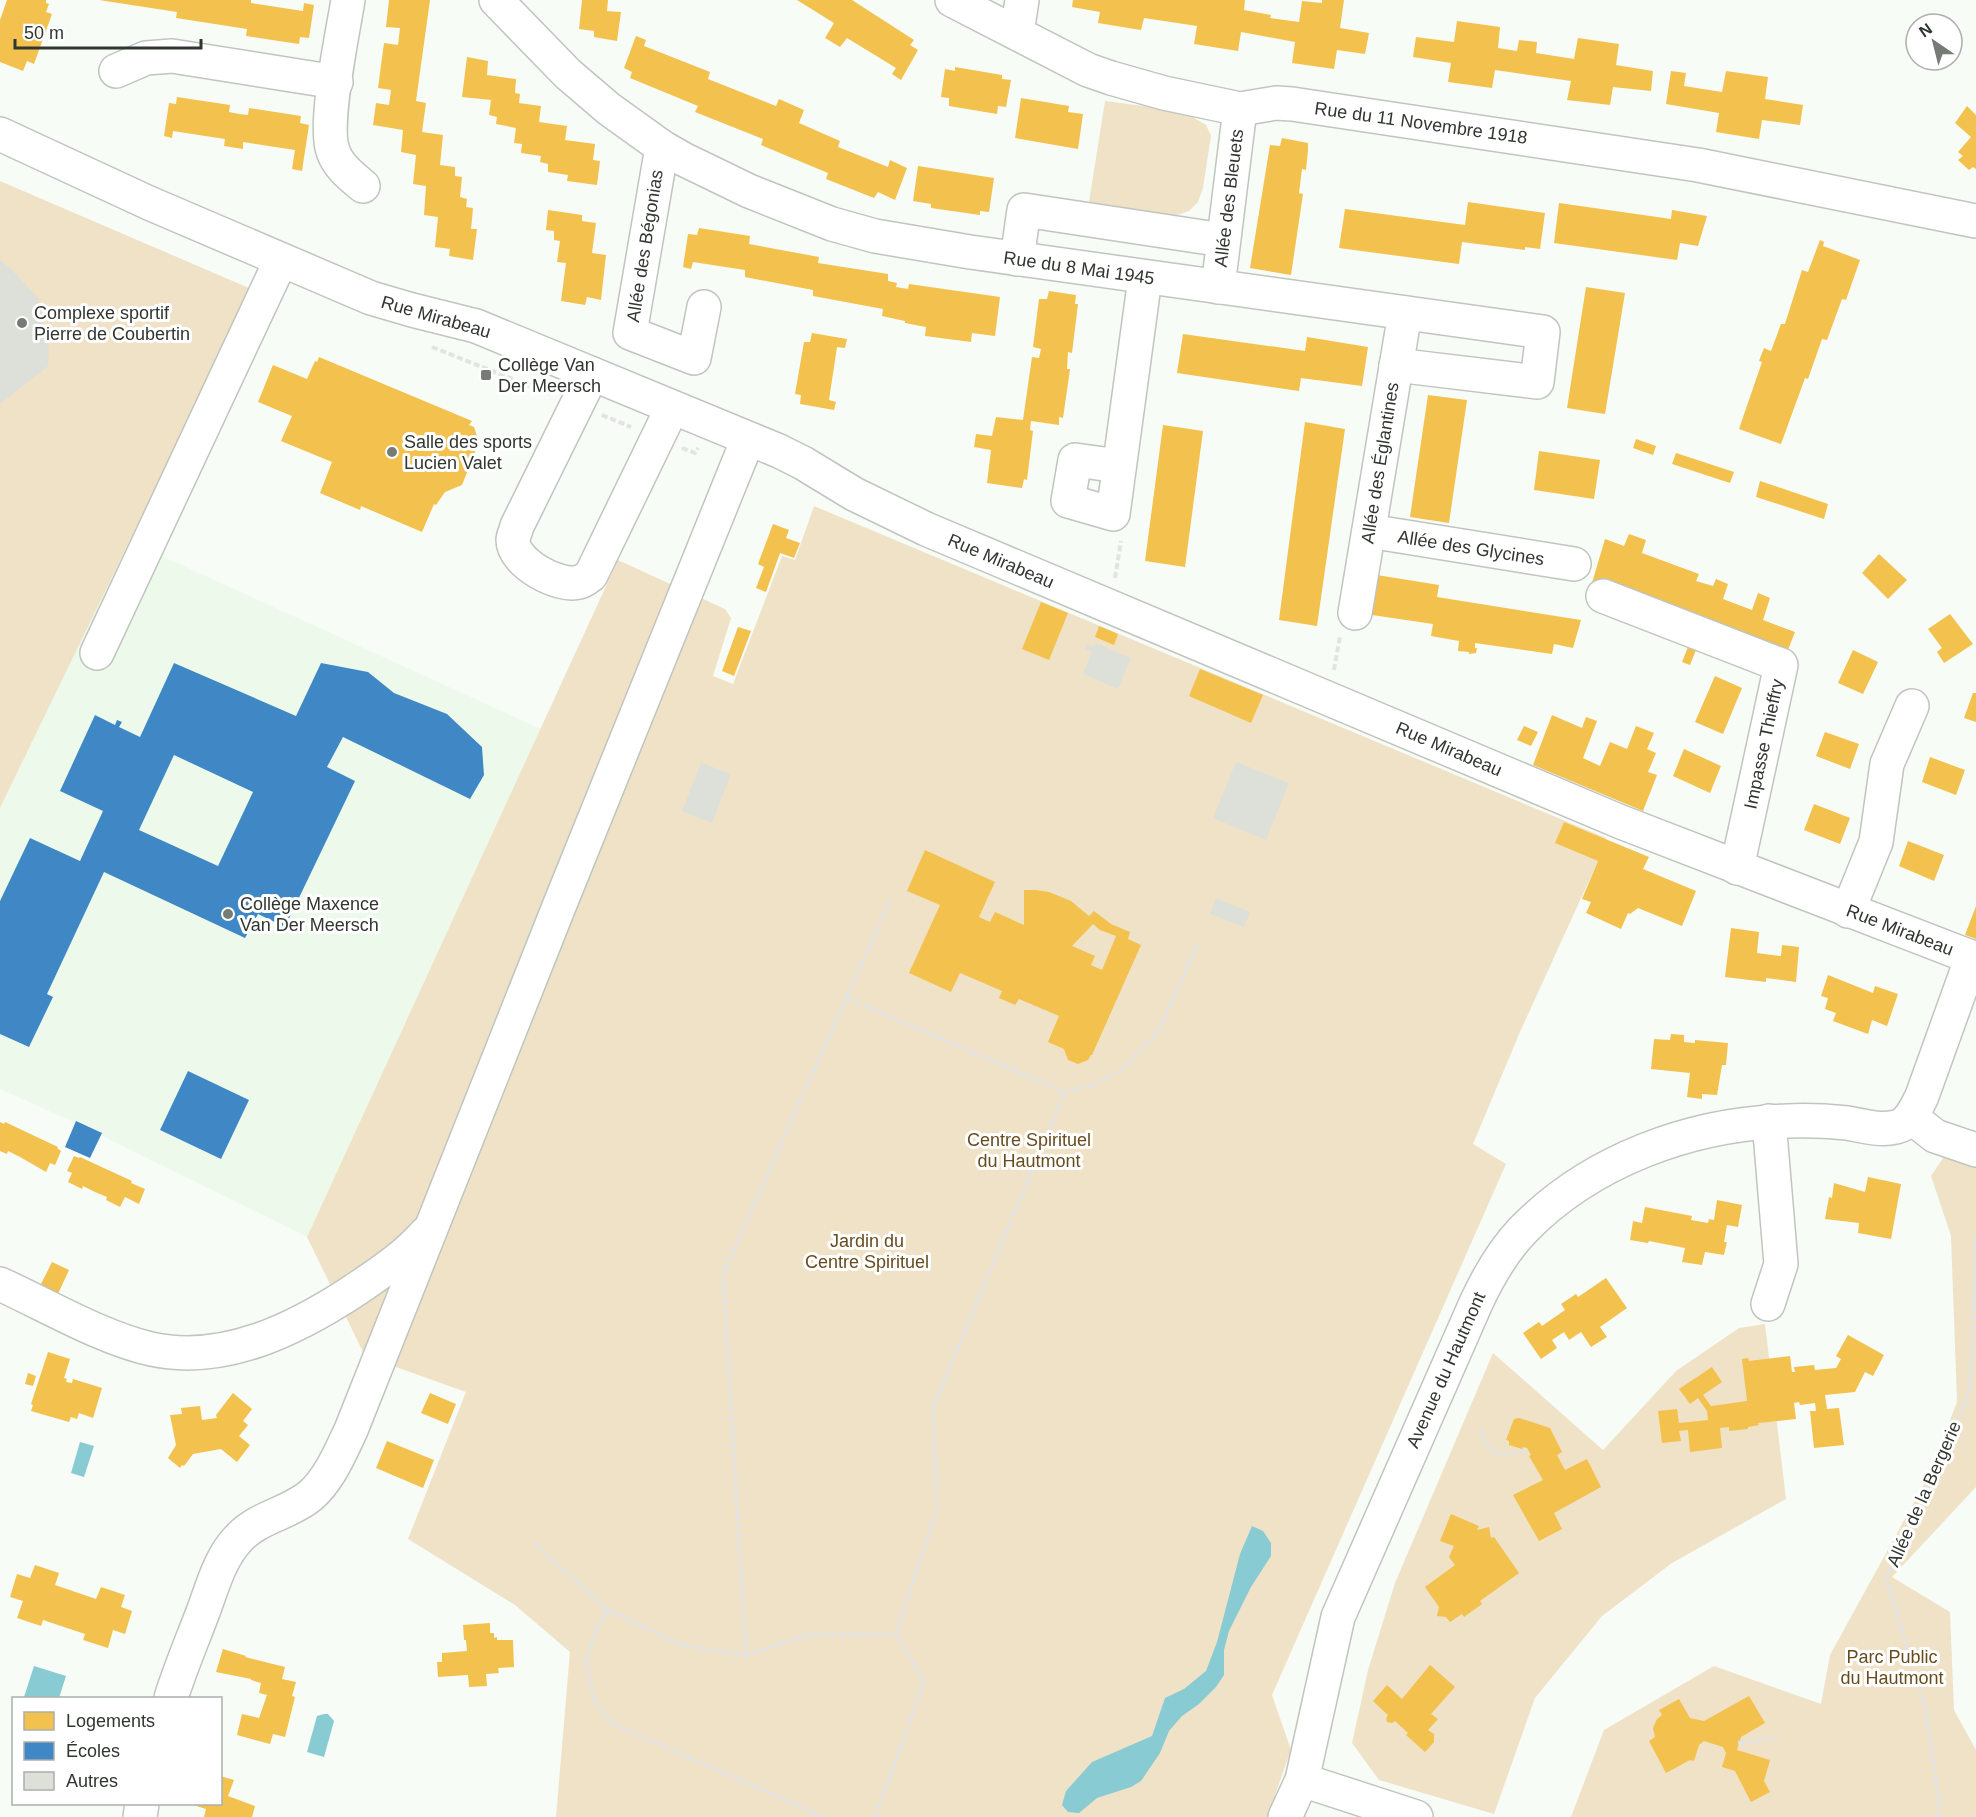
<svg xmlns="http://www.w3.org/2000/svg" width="1976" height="1817" viewBox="0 0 1976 1817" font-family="Arial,sans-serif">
<rect width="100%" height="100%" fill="#f7fcf7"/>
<polygon fill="#edfaeb" points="129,541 541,729 307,1237 76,1123 0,1089 0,808"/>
<g fill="#f0e2c7">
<polygon points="1105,101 1144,106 1189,115 1206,125 1211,136 1203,188 1198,202 1189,211 1174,216 1089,202"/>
<polygon points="0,181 249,288 179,439 0,808"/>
<polygon points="814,506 1606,838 1598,861 1520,1032 1473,1144 1506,1164 1272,1695 1291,1750 1275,1795 1307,1817 556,1817 570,1652 515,1605 408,1539 466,1392 365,1356 307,1237 618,560 725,609 731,618 713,676 733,684 782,556 795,560"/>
<polygon points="1943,1158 1976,1164 1976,1487 1892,1577 1950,1612 1954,1710 1976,1750 1976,1817 1571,1817 1604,1730 1714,1666 1821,1704 1830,1655 1929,1475 1957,1402 1951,1236 1931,1176"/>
<polygon points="1765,1324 1786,1499 1672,1563 1602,1616 1535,1698 1494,1814 1379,1780 1352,1743 1368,1670 1395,1583 1493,1353 1603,1450 1676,1371 1739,1328"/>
</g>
<g fill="#88cbd2">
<polygon points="80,1442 94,1446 84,1477 71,1473"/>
<polygon points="1252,1526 1263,1531 1271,1543 1271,1556 1251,1587 1229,1631 1224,1650 1224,1675 1216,1687 1199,1704 1182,1716 1169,1731 1160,1753 1141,1781 1131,1787 1097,1798 1079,1813 1068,1812 1062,1805 1066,1791 1092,1762 1152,1736 1165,1698 1184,1689 1206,1671 1217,1642 1240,1554"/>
<polygon points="34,1666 66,1676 59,1698 24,1697"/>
<polygon points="324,1714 328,1714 334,1721 324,1757 307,1752 317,1716"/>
</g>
<g fill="#f2c14e" fill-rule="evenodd">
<polygon points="7,0 46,0 46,3 49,4 46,12 52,14 34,64 27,61 23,71 0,62 0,20"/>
<polygon points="99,0 251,0 251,3 303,11 304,3 314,5 309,38 300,37 299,44 246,36 247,29 176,18 177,12"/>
<polygon points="389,0 430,0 416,101 426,103 422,132 443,135 440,165 455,167 455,176 462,177 460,197 467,199 466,207 473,208 471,229 477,229 473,260 449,256 450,249 435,247 438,217 424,215 426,186 413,184 416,155 401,152 403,130 373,125 376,103 389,105 391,90 378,88 384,43 398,45 400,28 386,27"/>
<polygon points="582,0 608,0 607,11 621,12 617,41 594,37 594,31 579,29"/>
<polygon points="797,0 852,0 914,40 910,45 918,50 901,80 892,74 896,68 847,38 840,47 825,38 834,23"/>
<polygon points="1073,0 1245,0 1244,10 1271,15 1270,18 1299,22 1302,1 1322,3 1322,0 1344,0 1340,28 1369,33 1365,54 1337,50 1334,69 1292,63 1295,42 1241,32 1238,51 1194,44 1197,26 1144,18 1141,30 1098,23 1100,12 1072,7"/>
<polygon points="1457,21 1500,27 1498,48 1517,51 1519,40 1537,42 1536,53 1574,59 1578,38 1619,44 1616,65 1653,71 1651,91 1613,87 1610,105 1567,100 1571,81 1495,70 1492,88 1448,82 1451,63 1413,57 1416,37 1454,42"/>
<polygon points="636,36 646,40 644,46 710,72 708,79 776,106 779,99 804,110 799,123 840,141 838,147 888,167 890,160 907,168 895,200 878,192 874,198 826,179 828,173 761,145 763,139 695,112 698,106 630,78 632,72 624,68"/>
<polygon points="467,57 488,61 487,75 516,79 515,93 520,94 519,103 541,106 539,122 567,126 565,140 595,144 593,160 600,161 597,185 567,181 568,175 548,172 548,164 540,162 541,156 521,153 522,144 514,143 516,128 496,124 497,117 489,115 491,100 462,97"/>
<polygon points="955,67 1002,75 1002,79 1011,80 1006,107 998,106 997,114 949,106 949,98 941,97 945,69 955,71"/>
<polygon points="1671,71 1686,73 1684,86 1722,92 1726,71 1768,77 1765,99 1803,105 1800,125 1762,120 1759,139 1716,132 1719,113 1666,104"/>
<polygon points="177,97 230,105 229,112 239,114 248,115 249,108 301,116 300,123 309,125 302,171 292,169 295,150 243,142 243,149 224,146 225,139 173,131 172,138 164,136 169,103 176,104"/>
<polygon points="1021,98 1069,106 1068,112 1083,114 1078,149 1015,138"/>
<polygon points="1967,106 1976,115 1976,169 1973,167 1969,170 1958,160 1963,156 1958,152 1971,137 1955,123"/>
<polygon points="1282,138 1308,143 1308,150 1306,170 1302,169 1299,193 1303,194 1291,275 1250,268 1270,145 1280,146"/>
<polygon points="918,166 994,178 989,212 980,211 980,215 931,208 931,204 913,201"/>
<polygon points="1468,202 1545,213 1540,249 1525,247 1525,250 1462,242 1459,264 1339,248 1345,209 1465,225"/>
<polygon points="1559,203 1671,219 1672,210 1707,216 1698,246 1680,243 1677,260 1554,243"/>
<polygon points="548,210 582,215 582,221 596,223 592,253 606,255 601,300 587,297 585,305 561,301 566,263 557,262 560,241 554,240 554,231 546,230"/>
<polygon points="699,228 750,236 749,244 819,257 818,263 888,274 888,281 897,283 896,287 908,289 909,284 1000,297 995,336 972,333 971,342 925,336 926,327 905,323 905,321 882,316 883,309 813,296 813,290 745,277 745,270 693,262 691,269 683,267 688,234 697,235"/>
<polygon points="1820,240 1824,242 1823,246 1860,260 1846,300 1842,299 1827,340 1822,339 1808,379 1805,378 1781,444 1739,429 1762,362 1759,361 1764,348 1771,351 1781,324 1785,324 1802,270 1808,272"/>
<polygon points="1586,287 1625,293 1605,414 1567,408"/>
<polygon points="1049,291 1076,295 1075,304 1078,304 1072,353 1068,352 1067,369 1070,369 1063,418 1059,417 1059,425 1031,421 1030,430 1033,431 1027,480 1024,479 1022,488 987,483 991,450 974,447 976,434 992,436 996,417 1023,420 1032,357 1039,358 1041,349 1033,347 1039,299 1047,299"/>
<polygon points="812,333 847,339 845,348 837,347 829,400 836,402 834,410 800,404 801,395 795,394 804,342 810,342"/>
<polygon points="1183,334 1305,351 1307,337 1368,347 1362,386 1301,378 1299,391 1177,373"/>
<polygon points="319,357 472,421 469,425 474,427 479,442 462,485 445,492 436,505 434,504 422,532 361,506 360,510 320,493 332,462 281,441 292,416 258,402 273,365 307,379 315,361 317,362"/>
<polygon points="1428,395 1467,400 1449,523 1410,517"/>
<polygon points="1305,422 1345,429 1317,626 1279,620"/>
<polygon points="1163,425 1203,431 1185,567 1145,561"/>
<polygon points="1636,439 1656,446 1653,455 1633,448"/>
<polygon points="1539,451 1600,460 1594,499 1534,490"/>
<polygon points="1676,453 1734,472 1730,483 1672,464"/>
<polygon points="1760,481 1828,504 1824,519 1756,497"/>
<polygon points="773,524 789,530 786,538 800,543 794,558 780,553 766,592 756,588 764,567 758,564"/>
<polygon points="1629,534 1646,540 1642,553 1699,574 1696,581 1713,586 1716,579 1728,584 1723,599 1752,610 1758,593 1770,598 1763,620 1795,632 1786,655 1592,583 1605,539 1624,546"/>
<polygon points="1879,554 1907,580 1888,599 1862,573"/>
<polygon points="1377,575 1439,585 1437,597 1581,620 1573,648 1554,644 1552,654 1475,643 1475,648 1477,648 1476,653 1469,654 1469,652 1458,651 1459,641 1431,636 1433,624 1372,615"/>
<polygon points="1041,602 1068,613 1049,660 1022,649"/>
<polygon points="1950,614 1973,644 1944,663 1937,652 1942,648 1928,629"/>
<polygon points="1099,626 1118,634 1114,645 1095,637"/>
<polygon points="738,627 751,631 734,676 722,671"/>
<polygon points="1688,647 1696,650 1690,665 1682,662"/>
<polygon points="1853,650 1878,662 1863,694 1838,683"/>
<polygon points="1200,669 1263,695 1251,723 1189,696"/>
<polygon points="1715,676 1742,688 1723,734 1695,722"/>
<polygon points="1973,693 1976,693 1976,722 1964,718"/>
<polygon points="1552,715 1582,728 1586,717 1597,721 1583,758 1600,766 1610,742 1627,749 1636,726 1654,733 1647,749 1656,753 1648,772 1657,775 1643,811 1533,765"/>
<polygon points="1524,726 1538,732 1531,746 1517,740"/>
<polygon points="1825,732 1859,744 1850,769 1816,756"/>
<polygon points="1684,749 1721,766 1710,793 1673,776"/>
<polygon points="1930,757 1965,770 1956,795 1922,782"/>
<polygon points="1814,804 1850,818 1840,844 1804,830"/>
<polygon points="1564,822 1649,857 1643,869 1696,891 1682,926 1638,908 1630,914 1628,913 1621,929 1586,913 1591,902 1582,899 1598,861 1555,843"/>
<polygon points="1908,841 1944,855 1934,881 1899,866"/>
<path d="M925 850 995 882 979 917 990 922 995 912 1024 925V890H1036L1049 892 1071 901 1089 916 1094 911 1111 924 1130 932 1128 939 1141 945 1092 1055H1091L1088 1060 1078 1064 1068 1060 1064 1049 1048 1042 1059 1016 1019 999 1015 1005 999 998 1002 991 960 973 951 992 909 973 940 905 907 891ZM1093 924 1100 930 1116 936 1102 970 1091 965 1095 956 1072 946Z"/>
<polygon points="1976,906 1976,939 1965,935"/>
<polygon points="1731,928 1759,932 1757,953 1781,956 1782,945 1799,947 1796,982 1766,978 1766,982 1725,977"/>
<polygon points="1828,975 1873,993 1875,986 1898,994 1887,1026 1872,1020 1868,1034 1833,1021 1836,1013 1825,1009 1828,998 1821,996"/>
<polygon points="1671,1034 1684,1035 1684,1042 1695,1043 1695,1040 1728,1043 1726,1065 1722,1065 1717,1095 1702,1094 1702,1099 1687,1097 1690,1073 1651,1069 1654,1039 1670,1040"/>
<polygon points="0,1122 4,1124 5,1122 58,1147 57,1148 61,1151 55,1165 50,1163 46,1172 20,1157 8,1151 7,1154 0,1151"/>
<polygon points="74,1156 79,1158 80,1157 132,1181 131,1183 145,1189 139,1204 125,1197 120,1207 106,1200 107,1197 95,1192 83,1186 82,1189 68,1182 72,1173 67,1171"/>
<polygon points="1868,1177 1901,1184 1891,1239 1858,1233 1859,1223 1825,1219 1829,1197 1832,1198 1834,1183 1865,1192"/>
<polygon points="1717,1200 1742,1205 1738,1227 1727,1225 1724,1242 1727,1242 1724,1255 1705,1252 1702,1265 1682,1262 1685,1248 1649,1241 1648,1243 1630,1240 1633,1221 1642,1223 1645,1207 1692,1216 1691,1220 1708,1223 1709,1219 1714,1220"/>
<polygon points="52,1262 69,1270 57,1296 39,1288"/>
<polygon points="1606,1278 1627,1308 1600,1327 1607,1337 1591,1347 1581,1332 1569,1340 1564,1332 1552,1340 1557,1348 1541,1359 1523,1333 1539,1322 1542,1326 1565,1310 1561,1304 1576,1294 1578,1297"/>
<polygon points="1848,1335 1884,1355 1873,1376 1865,1372 1855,1392 1825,1395 1827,1409 1839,1408 1844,1445 1814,1448 1810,1411 1816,1411 1815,1403 1800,1405 1799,1402 1794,1403 1796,1419 1758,1423 1759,1425 1748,1427 1748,1429 1729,1431 1729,1427 1720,1428 1722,1448 1690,1452 1688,1430 1679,1431 1681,1441 1662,1443 1658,1411 1677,1409 1679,1423 1708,1420 1707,1411 1698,1398 1690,1404 1679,1389 1712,1367 1722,1382 1703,1395 1711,1406 1747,1401 1742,1359 1748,1358 1749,1361 1790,1356 1792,1372 1795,1372 1794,1367 1814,1365 1815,1370 1836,1368 1841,1359 1836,1356"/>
<polygon points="48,1352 70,1359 64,1378 67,1379 66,1382 72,1383 73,1379 102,1388 93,1418 79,1413 77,1419 71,1417 69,1422 31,1411 33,1405 31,1404"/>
<polygon points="28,1373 36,1376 33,1386 25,1384"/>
<polygon points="233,1393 252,1409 243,1421 248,1425 239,1436 250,1445 237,1462 221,1449 193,1454 184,1466 182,1465 180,1468 168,1458 176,1445 170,1415 182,1414 181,1408 200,1406 202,1420 217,1418 216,1415"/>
<polygon points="430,1393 456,1404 448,1424 421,1413"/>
<polygon points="1519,1418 1550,1428 1562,1452 1557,1455 1565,1470 1587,1459 1601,1487 1554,1513 1562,1529 1539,1541 1513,1495 1543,1480 1529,1456 1531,1455 1527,1448 1523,1447 1522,1449 1509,1445 1509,1441 1506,1440 1514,1419"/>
<polygon points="387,1441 434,1460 423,1488 376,1468"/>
<polygon points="1451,1514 1479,1526 1477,1530 1489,1527 1491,1538 1494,1537 1519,1573 1480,1601 1482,1604 1464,1617 1462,1614 1450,1622 1446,1617 1437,1616 1439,1607 1425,1587 1455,1565 1449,1557 1454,1546 1440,1541"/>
<polygon points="35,1565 59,1573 55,1585 96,1599 101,1587 125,1595 121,1607 132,1611 125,1634 113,1630 108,1648 83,1640 85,1634 43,1620 41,1626 17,1618 23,1601 10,1597 17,1574 30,1578"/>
<polygon points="490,1623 490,1633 494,1633 494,1638 497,1637 497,1640 513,1640 514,1667 498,1668 499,1673 486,1674 487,1686 469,1687 468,1675 438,1677 437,1662 442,1662 442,1653 467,1651 466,1640 464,1640 463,1625"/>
<polygon points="223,1649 246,1656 245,1657 285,1667 282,1679 296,1682 292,1696 295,1697 285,1737 273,1734 270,1744 237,1735 242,1714 259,1718 267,1695 259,1693 261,1683 251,1680 251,1679 216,1672"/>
<polygon points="1430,1665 1455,1687 1431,1714 1438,1719 1428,1730 1434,1734 1434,1742 1425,1752 1406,1735 1408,1733 1395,1721 1392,1723 1387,1722 1386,1719 1388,1715 1373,1701 1387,1685 1402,1699"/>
<polygon points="1749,1696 1765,1723 1741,1737 1737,1750 1770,1760 1764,1781 1770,1792 1751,1802 1735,1771 1722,1767 1726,1753 1723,1747 1704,1741 1699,1745 1694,1761 1690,1760 1666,1773 1649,1741 1655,1737 1653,1728 1657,1719 1662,1715 1659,1710 1679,1699 1690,1718 1704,1721"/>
<polygon points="220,1776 234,1780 228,1796 255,1806 252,1817 204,1817 206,1809 190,1804 220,1804"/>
</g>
<g fill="#3f88c5" fill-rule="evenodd">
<path d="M174 663 296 716 321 663 368 672 394 693 447 714 482 747 484 775 470 799 343 737 327 767 355 781 285 927 258 914 245 938 104 872 47 994 53 997 29 1047 0 1034V901L30 838 80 861 103 811 60 791 95 715 115 725 117 720 122 722 119 727 140 737ZM174 755 253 792 218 866 139 830Z"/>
<polygon points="188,1071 249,1100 221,1159 160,1130"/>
<polygon points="76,1121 102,1133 90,1158 65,1147"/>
</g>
<g fill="#dddfd9">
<polygon points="0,260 12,270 38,298 49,348 48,366 0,404"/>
<polygon points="1096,643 1131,658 1118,689 1083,674 1092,652 1085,649 1087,644 1094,647"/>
<polygon points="1236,762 1289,783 1266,840 1213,818"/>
<polygon points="701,763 731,774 712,823 682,811"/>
<polygon points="1216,898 1250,912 1244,927 1210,914"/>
</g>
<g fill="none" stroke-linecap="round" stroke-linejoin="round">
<g stroke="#c0c5bf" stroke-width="36">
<g id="minor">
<path d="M348 0C343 32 323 124 333 151 338 166 351 176 363 186"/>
<polyline points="496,0 568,74 609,109 662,147 683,159 749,191 832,224 875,236 970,252 1543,332 1537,382 1396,365"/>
<polyline points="952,0 1088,70 1111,78 1164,93 1240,109 1276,103 1292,104 1698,165 1976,221"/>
<polyline points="1017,33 1022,0"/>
<polyline points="116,71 146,58 172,56 336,82"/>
<polyline points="662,147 630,333 694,358 704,307"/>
<polyline points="1017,259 1024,210 1223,240"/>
<polyline points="1218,287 1240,109"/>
<path d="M592 374 517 526C516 531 513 536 513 540 513 563 559 588 579 582 584 581 587 578 591 575L672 408"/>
<polyline points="1119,466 1075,460 1068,501 1113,514 1145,278"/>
<polyline points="1369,531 1574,564"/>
<polyline points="1603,596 1781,665 1737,868"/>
<polyline points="1355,613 1405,313"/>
<polyline points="97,653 281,260"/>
<polyline points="1848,911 1876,842 1887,764 1912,706"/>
<polyline points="1911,1117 1935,1136 1976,1150"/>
<path d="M0 1284C46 1305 102 1338 151 1349 224 1365 296 1329 355 1290 380 1273 406 1256 426 1233"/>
<polyline points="1768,1304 1781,1264 1769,1121"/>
<path d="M171 1698C180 1669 192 1641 203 1612 212 1588 220 1557 239 1538 258 1517 288 1514 310 1496 329 1480 340 1453 351 1430L558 909 748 439"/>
<polyline points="1302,1780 1416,1817"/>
<polyline points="140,1817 142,1804"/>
<path d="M1285 1817 1302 1780 1338 1617 1476 1303C1488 1277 1503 1251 1523 1230 1591 1160 1691 1124 1787 1121 1807 1120 1827 1121 1847 1123 1864 1126 1879 1131 1896 1127 1910 1124 1916 1108 1922 1096L1972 957"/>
</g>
</g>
<g stroke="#c0c5bf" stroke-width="36">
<polyline id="major" points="0,134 149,203 371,298 412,310 476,326 779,451 803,463 854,494 926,529 1621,822 1976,959"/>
</g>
<g stroke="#e2e3e2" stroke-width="4" stroke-dasharray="6 3" stroke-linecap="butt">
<polyline points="432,347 550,394"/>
<polyline points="602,415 631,427"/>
<polyline points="682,448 695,453 698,448"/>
<polyline points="1115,578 1121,541"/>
<polyline points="1334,670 1340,636"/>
<polyline points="847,998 1065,1092 1096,1084 1126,1066 1160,1029 1197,945"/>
<path d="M1481 1429C1482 1433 1483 1439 1485 1443 1494 1459 1515 1457 1527 1448"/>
<polyline points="535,1544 608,1610 681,1645 746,1655 808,1635 896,1634"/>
<polyline points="608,1610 597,1628 586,1661 594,1700 611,1723 824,1817"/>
<polyline points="746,1655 723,1274 891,898"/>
<polyline points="1738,1743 1778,1738"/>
<polyline points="875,1817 924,1682 896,1634 937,1509 933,1407 1065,1092"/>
<polyline points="1937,1817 1940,1805 1925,1706 1886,1578 1937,1473 1970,1390 1976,1238"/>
</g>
<use href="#minor" stroke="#fefffe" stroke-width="33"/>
<use href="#major" stroke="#fefffe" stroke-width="33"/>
</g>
<g fill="#767b76" stroke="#fff" stroke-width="2">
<circle cx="22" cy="323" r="6"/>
<rect x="480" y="369" width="12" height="12" rx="3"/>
<circle cx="392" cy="452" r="6"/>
<circle cx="228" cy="914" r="6"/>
</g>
<g text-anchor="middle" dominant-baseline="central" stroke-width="6" stroke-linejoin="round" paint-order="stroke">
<g font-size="18" fill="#303630" stroke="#fff">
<text transform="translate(1421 123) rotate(8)">Rue du 11 Novembre 1918</text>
<text transform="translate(1229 198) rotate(-83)">Allée des Bleuets</text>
<text transform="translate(645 246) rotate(-81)">Allée des Bégonias</text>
<text transform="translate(1079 268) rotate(8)">Rue du 8 Mai 1945</text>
<text transform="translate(436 317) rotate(16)">Rue Mirabeau</text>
<text transform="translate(1380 463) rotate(-81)">Allée des Églantines</text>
<text transform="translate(1471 548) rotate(9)">Allée des Glycines</text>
<text transform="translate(1001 561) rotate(23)">Rue Mirabeau</text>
<text transform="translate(1764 744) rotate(-78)">Impasse Thieffry</text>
<text transform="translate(1449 749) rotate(23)">Rue Mirabeau</text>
<text transform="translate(1900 930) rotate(21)">Rue Mirabeau</text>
<text transform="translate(1446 1370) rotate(-66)">Avenue du Hautmont</text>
<text transform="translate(1924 1494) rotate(-66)">Allée de la Bergerie</text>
</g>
<g font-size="18" fill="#303630" stroke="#fff" text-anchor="start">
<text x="34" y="313">Complexe sportif<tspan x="34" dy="21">Pierre de Coubertin</tspan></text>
<text x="498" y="365">Collège Van<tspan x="498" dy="21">Der Meersch</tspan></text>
<text x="404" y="442">Salle des sports<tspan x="404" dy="21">Lucien Valet</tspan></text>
<text x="240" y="904">Collège Maxence<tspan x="240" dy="21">Van Der Meersch</tspan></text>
</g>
<g font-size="18" fill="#674c1f" stroke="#fff">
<text x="1029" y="1140">Centre Spirituel<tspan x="1029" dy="21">du Hautmont</tspan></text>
<text x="867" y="1241">Jardin du<tspan x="867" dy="21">Centre Spirituel</tspan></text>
<text x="1892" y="1657">Parc Public<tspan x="1892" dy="21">du Hautmont</tspan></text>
</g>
</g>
<rect x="12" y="1697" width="210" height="108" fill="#ffffff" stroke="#acafac" stroke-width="1.5"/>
<rect x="24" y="1712" width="30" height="18" fill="#f2c14e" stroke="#acafac" stroke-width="1.5"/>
<text x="66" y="1727" font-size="18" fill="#303630">Logements</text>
<rect x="24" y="1742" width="30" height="18" fill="#3f88c5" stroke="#acafac" stroke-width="1.5"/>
<text x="66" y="1757" font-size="18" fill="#303630">Écoles</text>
<rect x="24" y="1772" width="30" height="18" fill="#dddfd9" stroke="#acafac" stroke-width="1.5"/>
<text x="66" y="1787" font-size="18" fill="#303630">Autres</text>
<g transform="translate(1934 42) rotate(325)"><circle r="28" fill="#ffffff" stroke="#acafac" stroke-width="1.5"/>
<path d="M0-4.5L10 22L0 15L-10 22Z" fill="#767b76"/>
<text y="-9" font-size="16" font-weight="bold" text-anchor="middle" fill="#303630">N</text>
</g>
<path d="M15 39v9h186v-9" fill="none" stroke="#303630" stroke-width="3"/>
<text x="24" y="39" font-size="18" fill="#303630" stroke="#ffffff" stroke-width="4.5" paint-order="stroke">50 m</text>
</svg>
